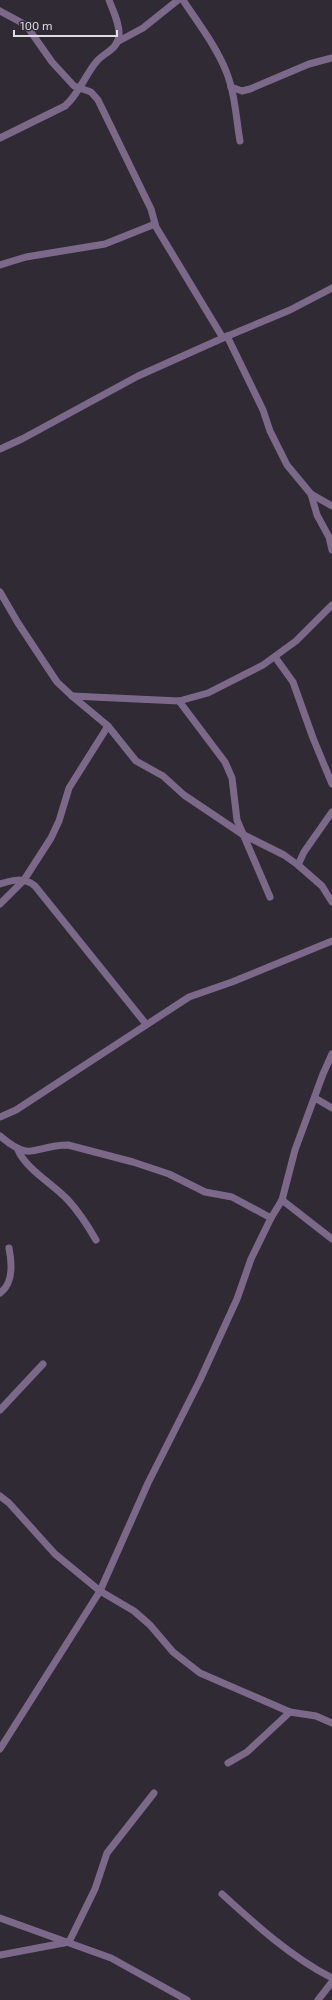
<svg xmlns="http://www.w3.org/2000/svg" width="332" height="2000" viewBox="0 0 332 2000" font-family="'Exo 2',sans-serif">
<rect width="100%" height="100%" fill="#302a34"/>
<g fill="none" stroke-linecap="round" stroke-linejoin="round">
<g stroke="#7c698a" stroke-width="7">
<path d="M183 0C198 23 216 46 226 71 235 93 236 118 240 141"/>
<polyline points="0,11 26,25 52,62 74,86 91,92 98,100 151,209 156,227 223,338"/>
<polyline points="117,42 143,28 178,0"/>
<polyline points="231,87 242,91 250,89 309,64 332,58"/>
<path d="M0 138 65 106C79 94 85 75 97 61 105 52 117 50 119 36 120 24 113 11 109 0"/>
<polyline points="0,265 26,257 105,244 155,224"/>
<polyline points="227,336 263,410 270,431 287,465 311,494 332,506"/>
<polyline points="0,449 22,439 138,376 223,338 290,310 332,288"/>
<polyline points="311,494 317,515 329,537 332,550"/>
<polyline points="0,592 18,623 57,682 72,696 108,726 136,761 163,776 184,795 242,834 284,855 298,865 322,886 332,902"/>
<polyline points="275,657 293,682 313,738 332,784"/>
<polyline points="72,696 179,701 208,693 263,665 296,641 332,605"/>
<polyline points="179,701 225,762 232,778 237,820 270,897"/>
<polyline points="298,865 304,852 332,812"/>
<path d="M0 884C12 880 24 877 35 886L146 1024"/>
<polyline points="0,904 24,880 51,838 59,821 69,788 108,726"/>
<polyline points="315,1098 332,1108"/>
<polyline points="0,1117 16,1110 189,997 232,982 332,941"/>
<path d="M0 1136C33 1164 33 1145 68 1145L133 1162 169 1174 205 1192 232 1197 271 1218"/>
<path d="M18 1150C25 1168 54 1185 68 1200 79 1212 88 1226 96 1240"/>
<polyline points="282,1200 332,1239"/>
<path d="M0 1293C13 1284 12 1263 9 1248"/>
<polyline points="0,1410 43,1364"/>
<polyline points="0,1496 9,1503 55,1554 100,1591 134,1611 150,1625 173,1652 200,1673 290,1712 316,1716 332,1723"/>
<polyline points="0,1749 100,1591 148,1483 200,1380 237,1299 251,1259 271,1218 282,1200 295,1150 323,1074 332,1054"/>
<polyline points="228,1763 247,1752 290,1712"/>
<path d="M222 1894C256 1925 291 1957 332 1978"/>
<polyline points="0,1918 111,1958 187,2000"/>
<polyline points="0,1955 69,1942 95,1889 107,1853 154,1793"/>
<polyline points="318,2000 332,1982"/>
</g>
</g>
<path d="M14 30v6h103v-6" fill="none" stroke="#e0dce3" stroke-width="2"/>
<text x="20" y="30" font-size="12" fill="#e0dce3" stroke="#302a34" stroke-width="3" paint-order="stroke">100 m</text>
</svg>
